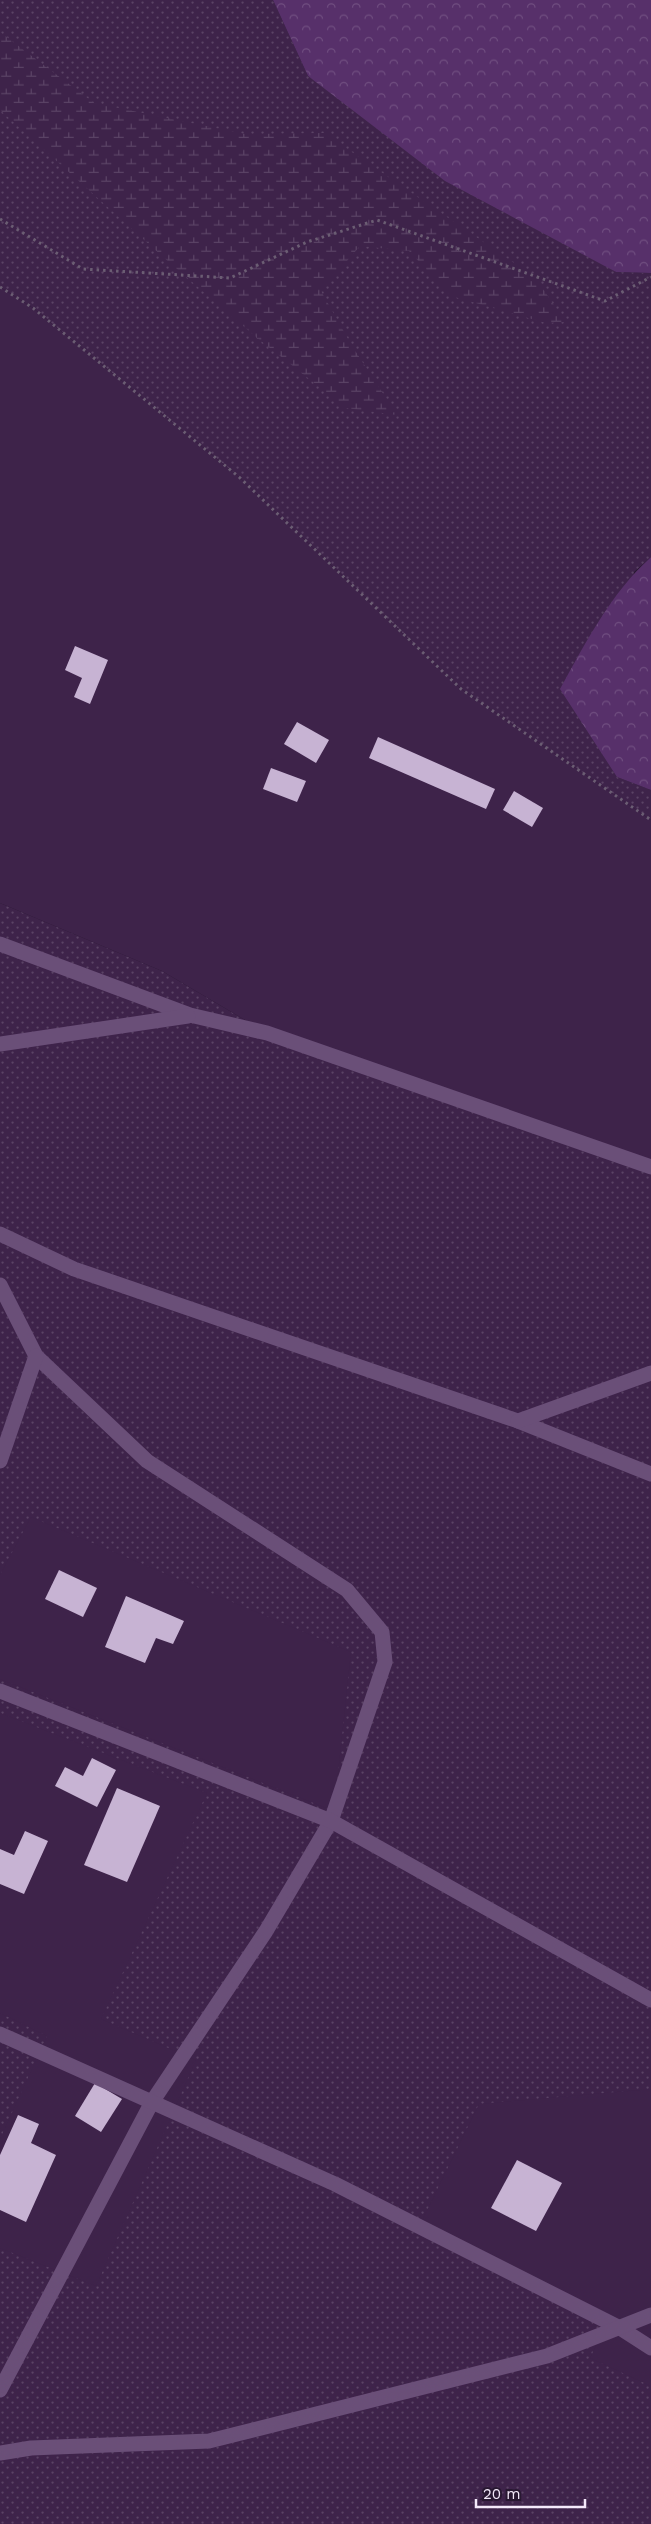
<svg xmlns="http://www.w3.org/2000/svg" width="651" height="2524" viewBox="0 0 651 2524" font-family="'Work Sans',sans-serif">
<defs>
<pattern id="grass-dots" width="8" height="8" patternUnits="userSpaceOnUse" patternTransform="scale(1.25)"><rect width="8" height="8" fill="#3e234a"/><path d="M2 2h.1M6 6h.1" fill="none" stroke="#5a4365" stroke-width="1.8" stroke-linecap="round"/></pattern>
<pattern id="forest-crowns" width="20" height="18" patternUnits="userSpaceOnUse" patternTransform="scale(1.25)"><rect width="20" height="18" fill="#57306a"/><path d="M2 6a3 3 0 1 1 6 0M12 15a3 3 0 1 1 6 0" fill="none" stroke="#704e80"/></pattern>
<pattern id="wetland-marsh" width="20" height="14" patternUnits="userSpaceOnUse" patternTransform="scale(1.25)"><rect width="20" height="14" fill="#3e234a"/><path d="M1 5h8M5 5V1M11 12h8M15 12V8" fill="none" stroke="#5a4365"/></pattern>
</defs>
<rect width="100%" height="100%" fill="#281831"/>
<g fill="url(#grass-dots)">
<polygon points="0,0 273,0 308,76 616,272 651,273 651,557 634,572 617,777 651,790 651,820 461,689 239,477 33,308 0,287"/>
<polygon points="0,903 162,971 267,1033 651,1167 651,2524 0,2524"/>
</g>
<g fill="url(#forest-crowns)">
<polygon points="273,0 651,0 651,273 616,272 445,181 308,76"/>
<path d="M651 557V790L617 777 560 689C586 642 611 593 651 557Z"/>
</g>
<polygon fill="url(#wetland-marsh)" points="0,32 94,103 245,134 324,133 536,278 565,322 546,323 451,296 409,251 360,246 321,291 352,346 397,415 346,408 256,337 162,256 0,110"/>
<g fill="#3e234a">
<polygon points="0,287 33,308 239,477 461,689 651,820 651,1167 267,1033 162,971 0,903"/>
<polygon points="31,1517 351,1652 334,1811 0,1679 0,1575"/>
<polygon points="0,1713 207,1793 101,2019 196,2060 96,2286 0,2248 0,2139 47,2036 0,2013"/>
<polygon points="651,2089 651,2386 590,2358 609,2320 416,2233 479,2104"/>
</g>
<g fill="#c7b3d3">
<polygon points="75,646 108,660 90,704 74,697 82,678 65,670"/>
<polygon points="297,722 329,740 316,763 284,744"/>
<polygon points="378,737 495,789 486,809 369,758"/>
<polygon points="271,768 306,781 297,802 263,789"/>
<polygon points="514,791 543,808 532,827 503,810"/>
<polygon points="59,1570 97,1588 83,1617 45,1599"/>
<polygon points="126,1596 184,1621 173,1644 156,1638 145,1663 105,1647"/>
<polygon points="92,1758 116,1770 97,1807 55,1786 65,1767 83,1776"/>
<polygon points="117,1788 160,1806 127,1882 84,1865"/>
<polygon points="25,1831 48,1841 24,1894 0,1884 0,1849 14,1855"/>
<polygon points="95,2083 122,2099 101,2132 75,2116"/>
<polygon points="18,2115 39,2124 31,2143 56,2155 26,2222 0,2210 0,2155"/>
<polygon points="517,2160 562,2183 536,2231 491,2208"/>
</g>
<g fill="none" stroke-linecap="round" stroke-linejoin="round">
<g stroke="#6b5d73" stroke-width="3" stroke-dasharray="2.5 4" stroke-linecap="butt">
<polyline points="0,219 83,269 230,278 307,242 377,220 605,301 651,277"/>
<polyline points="0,287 33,308 239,477 461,689 651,820"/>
</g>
<g stroke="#6a4f78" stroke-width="15">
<polyline points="0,944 190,1015 267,1033 651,1167"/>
<polyline points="0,1044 188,1016"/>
<polyline points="0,1234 74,1269 518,1421 651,1474"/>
<polyline points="0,1285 36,1356 147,1461 347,1590 382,1632 385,1662 331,1821 266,1931 152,2102 0,2390"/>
<polyline points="518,1421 651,1373"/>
<polyline points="0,1461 36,1356"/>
<polyline points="0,1691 331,1821 651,2000"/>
<polyline points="0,2034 335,2184 620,2328 651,2348"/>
<polyline points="0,2453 31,2448 209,2441 547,2356 651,2315"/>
</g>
</g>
<path d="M476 2499v8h109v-8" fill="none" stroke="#f4e9fa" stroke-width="2.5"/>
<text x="483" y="2499" font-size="15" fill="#f4e9fa" stroke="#281831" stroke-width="4" paint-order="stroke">20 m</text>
</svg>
